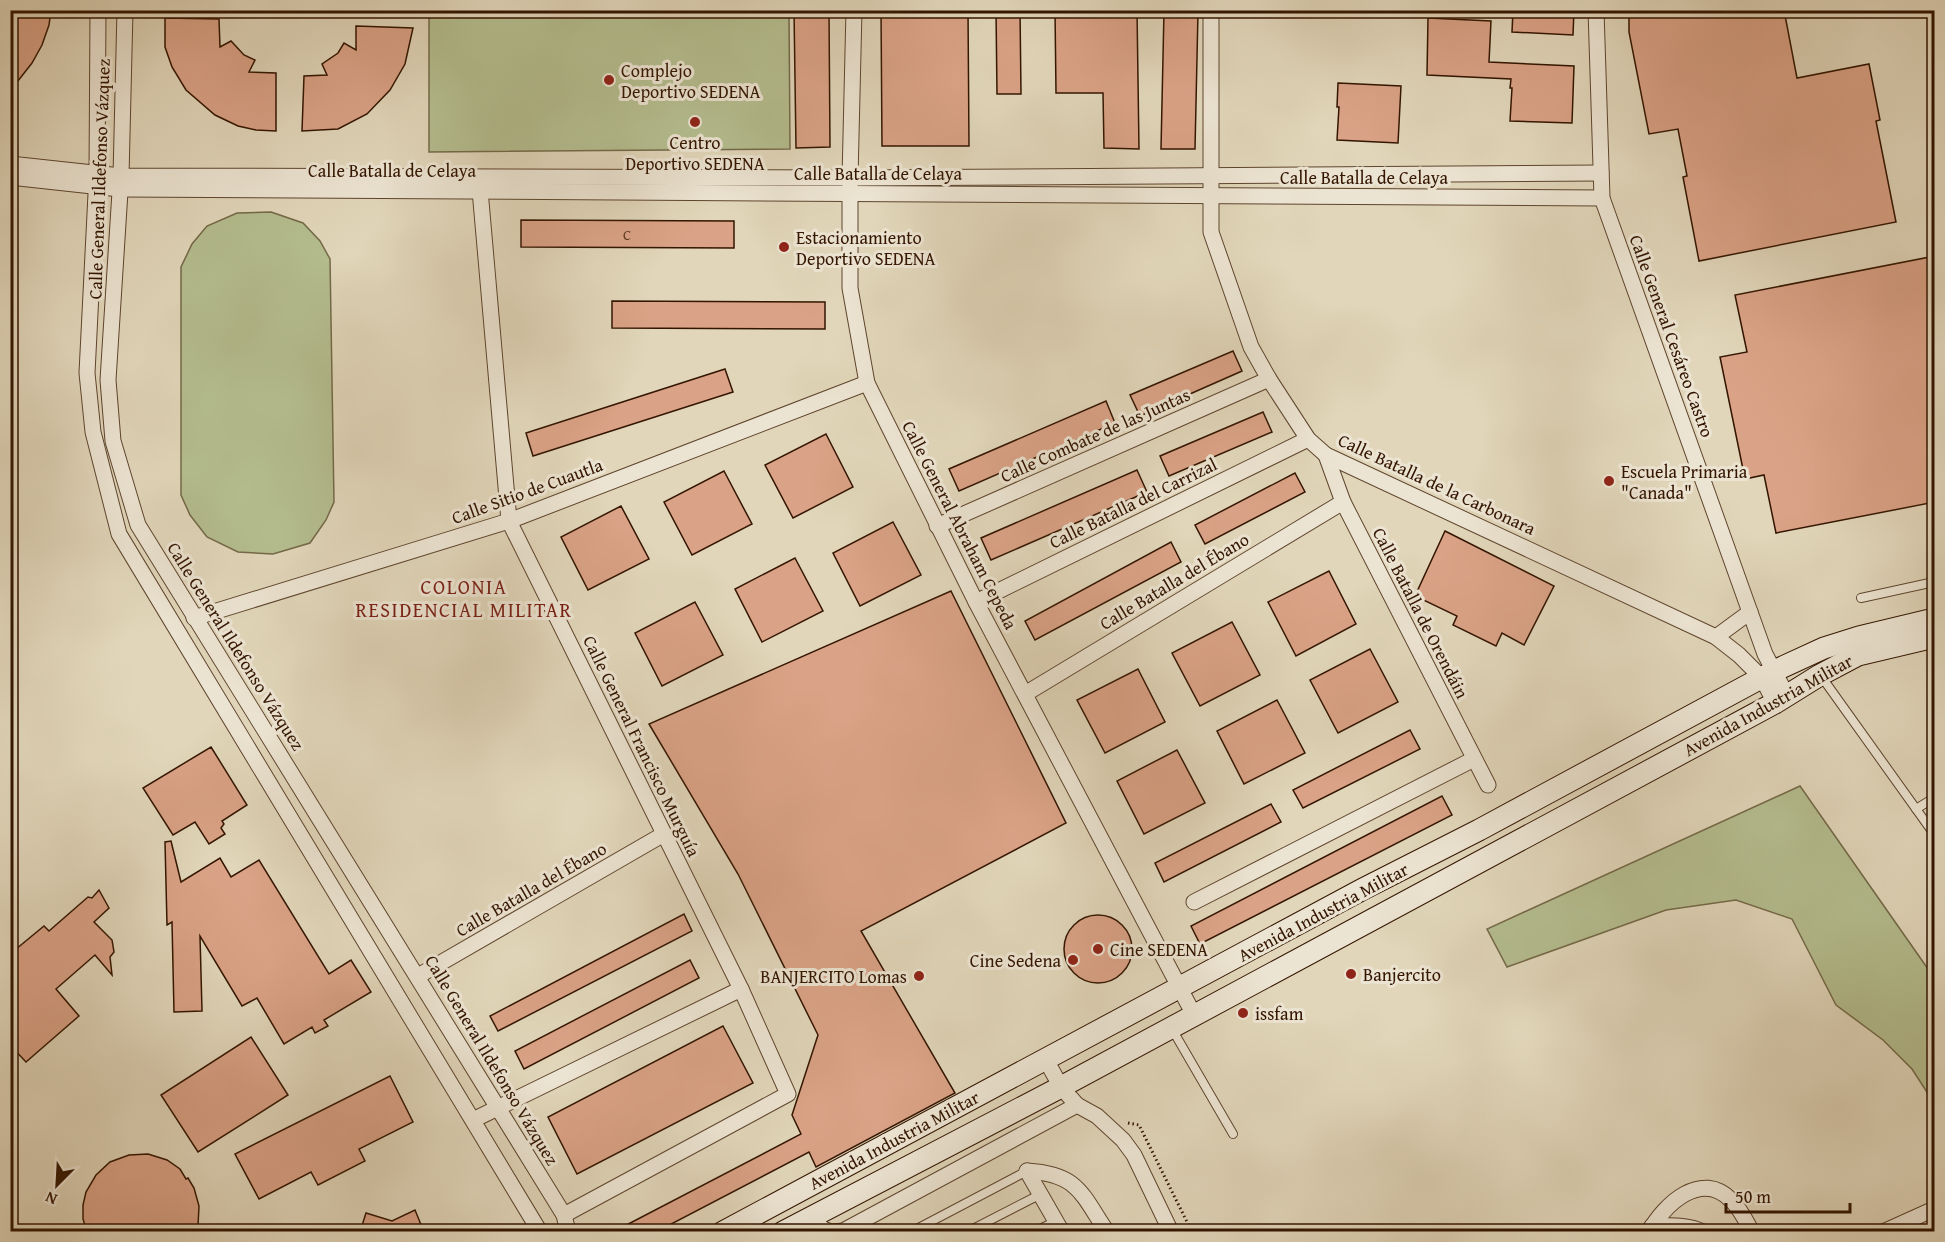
<svg xmlns="http://www.w3.org/2000/svg" width="1945" height="1242" viewBox="0 0 1945 1242" font-family="'Gentium Book Plus',serif">
<rect width="100%" height="100%" fill="#e1d6ba"/>
<filter id="stains"><feTurbulence type="fractalNoise" baseFrequency=".00333" numOctaves="4"/><feColorMatrix values="0 0 0 0 .2 0 0 0 0 .09 0 0 0 0 .02 0 0 0 .5 -.17"/></filter>
<radialGradient id="worn" r=".72"><stop offset=".6" stop-color="#630" stop-opacity="0"/><stop offset="1" stop-color="#630" stop-opacity=".3"/></radialGradient>
<g fill="#b4bd8f" stroke="#746948" stroke-width="1.5">
<polygon points="429,11 789,11 790,149 429,152"/>
<polygon points="271,212 303,223 320,241 330,259 334,502 326,520 310,543 273,554 238,552 207,537 190,515 181,495 181,267 192,244 207,226 237,213"/>
<polygon points="1800,786 1928,969 1934,971 1934,1103 1912,1069 1883,1040 1836,1005 1792,919 1736,900 1666,910 1507,967 1487,929"/>
</g>
<g fill="#daa286" stroke="#331500" stroke-width="1.5">
<polygon points="10,10 51,10 49,25 42,45 32,63 10,91"/>
<polygon points="794,10 829,10 830,147 796,148"/>
<polygon points="881,10 968,10 969,146 882,146"/>
<polygon points="996,10 1020,10 1021,94 997,94"/>
<polygon points="1055,10 1137,10 1139,149 1104,148 1103,93 1056,93"/>
<polygon points="1513,10 1574,10 1573,35 1512,32"/>
<polygon points="1629,10 1784,10 1797,78 1869,64 1880,120 1876,121 1896,222 1699,261 1683,177 1687,176 1678,129 1649,134 1629,32"/>
<polygon points="1164,11 1198,12 1195,149 1161,149"/>
<polygon points="165,18 219,19 220,47 231,41 244,55 255,60 249,72 276,73 276,131 256,130 238,126 215,115 186,90 172,67 165,47"/>
<polygon points="1428,18 1491,21 1489,62 1574,66 1572,123 1510,121 1512,88 1510,88 1511,79 1427,75"/>
<polygon points="356,26 413,28 405,64 390,90 367,114 338,129 302,131 304,76 327,75 322,64 338,53 344,43 356,50"/>
<polygon points="1338,83 1401,86 1398,143 1337,140 1339,107 1337,107"/>
<polygon points="521,220 734,221 734,248 521,247"/>
<polygon points="1935,256 1935,502 1776,533 1764,475 1745,479 1720,357 1747,352 1735,295"/>
<polygon points="612,301 825,302 825,329 612,328"/>
<polygon points="1233,351 1242,371 1140,416 1130,395"/>
<polygon points="725,369 733,392 533,456 526,433"/>
<polygon points="1106,401 1115,423 959,491 949,469"/>
<polygon points="1263,412 1272,432 1169,476 1160,456"/>
<polygon points="826,434 853,487 793,518 765,465"/>
<polygon points="1137,470 1147,492 991,560 981,538"/>
<polygon points="724,471 752,524 692,555 664,502"/>
<polygon points="1295,473 1305,492 1205,544 1195,525"/>
<polygon points="621,506 649,559 588,590 561,537"/>
<polygon points="893,522 921,575 860,606 833,553"/>
<polygon points="1445,531 1554,586 1524,645 1502,633 1496,646 1453,625 1457,616 1415,596"/>
<polygon points="1171,542 1181,562 1035,640 1025,621"/>
<polygon points="795,558 823,611 762,642 735,589"/>
<polygon points="1329,571 1356,624 1296,656 1268,602"/>
<polygon points="951,591 1066,823 861,931 955,1093 816,1167 809,1152 656,1232 613,1232 801,1134 792,1115 818,1035 738,874 649,724"/>
<polygon points="695,602 723,655 662,686 635,633"/>
<polygon points="1232,622 1260,675 1200,706 1172,653"/>
<polygon points="1370,649 1398,702 1338,733 1310,680"/>
<polygon points="1138,669 1165,722 1105,753 1077,700"/>
<polygon points="1277,700 1305,753 1244,784 1217,731"/>
<polygon points="1410,730 1420,749 1303,808 1293,790"/>
<polygon points="211,747 247,805 222,821 224,824 221,828 225,834 209,844 195,822 173,835 143,788"/>
<polygon points="1177,750 1205,803 1144,834 1117,781"/>
<polygon points="1442,796 1452,815 1200,944 1191,926"/>
<polygon points="1271,804 1281,822 1164,882 1155,863"/>
<polygon points="171,841 181,882 220,858 231,877 259,860 329,974 351,960 371,992 324,1020 328,1026 315,1033 312,1027 284,1044 257,998 242,1006 200,936 202,1011 174,1012 172,922 167,925 165,842"/>
<polygon points="99,890 109,908 94,922 112,940 114,952 110,957 112,975 95,955 56,989 79,1016 26,1062 10,1045 10,954 44,926 49,931 88,897 92,898"/>
<polygon points="684,914 692,931 498,1031 490,1016"/>
<circle cx="1098" cy="949" r="34"/>
<polygon points="690,960 699,978 524,1069 515,1051"/>
<polygon points="723,1026 753,1083 577,1174 548,1117"/>
<polygon points="251,1037 288,1095 198,1152 161,1095"/>
<polygon points="390,1076 413,1122 359,1149 365,1161 318,1185 311,1172 259,1199 235,1154"/>
<polygon points="148,1154 167,1160 180,1169 186,1179 188,1178 194,1188 199,1206 198,1226 195,1232 87,1232 83,1219 83,1205 86,1192 96,1175 110,1162 129,1155"/>
<polygon points="415,1210 424,1232 360,1232 366,1213 392,1221"/>
</g>
<g fill="none" stroke-linecap="round" stroke-linejoin="round">
<g stroke="#5e452e" stroke-width="10">
<g id="service">
<polyline points="1861,598 1934,582"/>
<polyline points="1821,676 1934,834"/>
<polyline points="1916,809 1934,798"/>
<polyline points="1172,1029 1233,1134"/>
<polyline points="911,1232 1027,1171"/>
<polyline points="967,1232 1041,1194"/>
<polyline points="1034,1232 1056,1221"/>
</g>
</g>
<g stroke="#5e452e" stroke-width="17">
<g id="minor">
<polyline points="98,10 97,174 87,373 93,432 119,534 540,1232"/>
<polyline points="125,10 121,176 108,380 113,441 138,525 564,1215 568,1232"/>
<polyline points="854,10 850,178 850,288 867,383 976,602 1194,1015"/>
<polyline points="1211,10 1211,232 1251,347 1269,379 1308,439 1326,455 1716,637 1739,655 1762,678 1775,703"/>
<polyline points="1596,10 1602,198 1765,654 1787,696"/>
<polyline points="10,164 121,176 850,178 1601,173"/>
<polyline points="10,177 120,189 1602,198"/>
<polyline points="480,190 509,521 741,989 788,1094 564,1215"/>
<polyline points="1326,455 1343,502 1488,785"/>
<polyline points="937,526 1269,379"/>
<polyline points="976,602 1308,439"/>
<polyline points="194,618 509,521 867,383"/>
<polyline points="1716,637 1750,612"/>
<polyline points="1025,694 1343,502"/>
<polyline points="1194,902 1474,759"/>
<polyline points="418,976 664,834"/>
<polyline points="1046,1060 1061,1087 1077,1105 1097,1116 1123,1140 1134,1155 1171,1232"/>
<polyline points="473,1120 741,989"/>
<path d="M1027 1171C1078 1174 1081 1193 1107 1232"/>
<polyline points="1027,1171 1062,1232"/>
<polyline points="811,1216 823,1229 831,1232"/>
<path d="M1652 1226C1670 1226 1687 1224 1703 1232"/>
<polyline points="834,1232 843,1231 1077,1105"/>
<path d="M1649 1232C1665 1203 1702 1170 1731 1200 1740 1208 1746 1221 1752 1232"/>
<polyline points="1883,1232 1934,1209"/>
</g>
</g>
<g stroke="#331500" stroke-width="23">
<g id="secondary">
<polyline points="723,1232 1363,889 1479,830 1774,671 1824,648 1859,637 1934,619"/>
<polyline points="783,1232 1061,1087 1775,703 1820,675 1858,655 1934,637"/>
</g>
</g>
<polyline stroke="#331500" stroke-width="3" stroke-dasharray="1.5 3" stroke-linecap="butt" points="1128,1123 1139,1125 1192,1232"/>
<use href="#service" stroke="#ece4d2" stroke-width="8"/>
<use href="#minor" stroke="#ece4d2" stroke-width="15"/>
<use href="#secondary" stroke="#ece4d2" stroke-width="21"/>
</g>
<g fill="#8f2418" stroke="#ece4d2" stroke-width="2">
<circle cx="609" cy="80" r="6"/>
<circle cx="695" cy="122" r="6"/>
<circle cx="784" cy="247" r="6"/>
<circle cx="1609" cy="481" r="6"/>
<circle cx="1098" cy="949" r="6"/>
<circle cx="1073" cy="960" r="6"/>
<circle cx="1351" cy="974" r="6"/>
<circle cx="919" cy="976" r="6"/>
<circle cx="1243" cy="1013" r="6"/>
</g>
<g text-anchor="middle" dominant-baseline="central" stroke-width="6" stroke-linejoin="round" paint-order="stroke">
<g font-size="15" fill="#5d3822">
<text x="627" y="234">C</text>
</g>
<g font-size="18" fill="#331500" stroke="#ece4d2" text-anchor="start">
<text x="621" y="70">Complejo<tspan x="621" dy="21">Deportivo SEDENA</tspan></text>
<text x="695" y="142" text-anchor="middle">Centro<tspan x="695" dy="21">Deportivo SEDENA</tspan></text>
<text x="796" y="237">Estacionamiento<tspan x="796" dy="21">Deportivo SEDENA</tspan></text>
<text x="1621" y="471">Escuela Primaria<tspan x="1621" dy="21">"Canada"</tspan></text>
<text x="1110" y="949">Cine SEDENA</text>
<text x="1061" y="960" text-anchor="end">Cine Sedena</text>
<text x="1363" y="974">Banjercito</text>
<text x="907" y="976" text-anchor="end">BANJERCITO Lomas</text>
<text x="1255" y="1013">issfam</text>
</g>
<g font-size="18" fill="#331500" stroke="#ece4d2">
<text x="392" y="170">Calle Batalla de Celaya</text>
<text x="878" y="173">Calle Batalla de Celaya</text>
<text x="1364" y="177">Calle Batalla de Celaya</text>
<text transform="translate(99 179) rotate(-88)">Calle General Ildefonso Vázquez</text>
<text transform="translate(1672 336) rotate(70)">Calle General Cesáreo Castro</text>
<text transform="translate(1095 435) rotate(-24)">Calle Combate de las Juntas</text>
<text transform="translate(1437 484) rotate(25)">Calle Batalla de la Carbonara</text>
<text transform="translate(527 491) rotate(-20)">Calle Sitio de Cuautla</text>
<text transform="translate(1133 503) rotate(-26)">Calle Batalla del Carrizal</text>
<text transform="translate(960 525) rotate(63)">Calle General Abraham Cepeda</text>
<text transform="translate(1174 581) rotate(-31)">Calle Batalla del Ébano</text>
<text transform="translate(1421 613) rotate(63)">Calle Batalla de Orendáin</text>
<text transform="translate(236 646) rotate(58)">Calle General Ildefonso Vázquez</text>
<text transform="translate(1768 705) rotate(-29)">Avenida Industria Militar</text>
<text transform="translate(642 746) rotate(64)">Calle General Francisco Murguía</text>
<text transform="translate(531 889) rotate(-30)">Calle Batalla del Ébano</text>
<text transform="translate(1323 912) rotate(-28)">Avenida Industria Militar</text>
<text transform="translate(492 1060) rotate(59)">Calle General Ildefonso Vázquez</text>
<text transform="translate(894 1140) rotate(-28)">Avenida Industria Militar</text>
</g>
<g font-size="20" letter-spacing="1.5" fill="#7a1f14" stroke="#ece4d2">
<text x="464" y="586">COLONIA<tspan x="464" dy="23">RESIDENCIAL MILITAR</tspan></text>
</g>
</g>
<rect width="1945" height="1242" fill="none" stroke="#e1d6ba" stroke-width="36"/>
<rect x="12" y="12" width="1921" height="1218" fill="none" stroke="#331500" stroke-width="3"/>
<rect x="18" y="18" width="1909" height="1206" fill="none" stroke="#331500" stroke-width="1.5"/>
<g transform="translate(57 1185) rotate(204)" stroke="#ece4d2" stroke-width="4.5" paint-order="stroke">
<path d="M0-4.5L10 22L0 15L-10 22Z" fill="#331500"/>
<text y="-9" font-size="16" font-weight="bold" text-anchor="middle" fill="#331500">N</text>
</g>
<path d="M1726 1203v9h124v-9" fill="none" stroke="#331500" stroke-width="3"/>
<text x="1735" y="1203" font-size="18" fill="#331500" stroke="#ece4d2" stroke-width="4.5" paint-order="stroke">50 m</text>
<rect width="100%" height="100%" filter="url(#stains)"/>
<rect width="100%" height="100%" fill="url(#worn)"/>
</svg>
